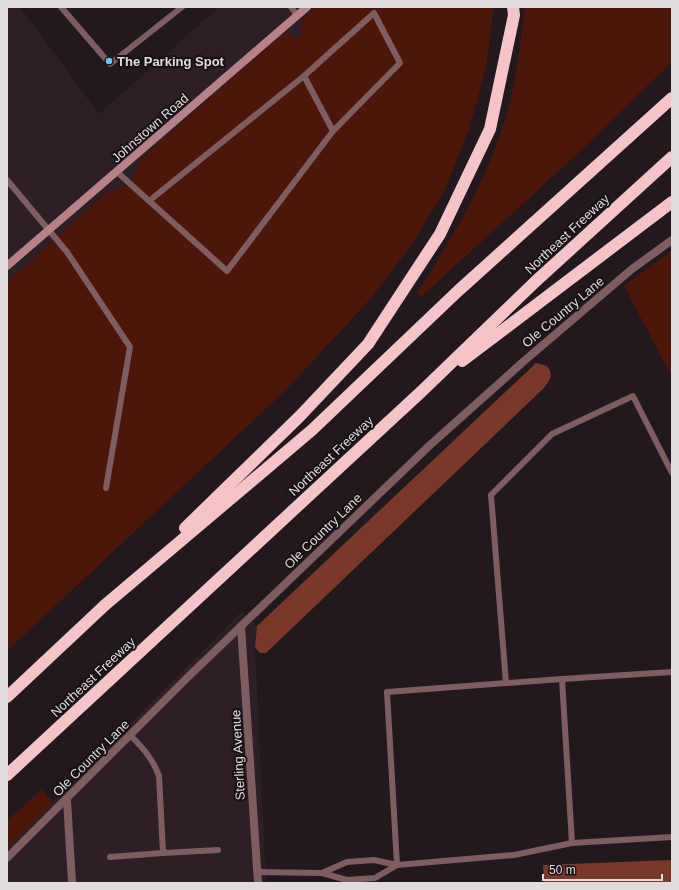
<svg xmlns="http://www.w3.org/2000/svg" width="679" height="890" viewBox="0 0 679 890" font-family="Arial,sans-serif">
<rect width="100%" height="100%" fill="#21191d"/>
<g fill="#2d1f26">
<polygon points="7,7 20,7 99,114 219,7 316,7 301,20 302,36 295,38 140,160 135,177 124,189 108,191 7,282"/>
<polygon points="242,611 257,626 255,647 266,883 7,883 7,848"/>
</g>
<g fill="#4c170a">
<path d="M316 7H494L486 67 470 126 444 192 411 246 372 297 289 387 7 651V282L108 191C131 188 133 181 140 160L282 34 291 33 295 38 302 36 301 20Z"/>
<path d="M525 7H672V62L574 157 421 297 417 293C452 239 484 185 504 123 516 87 520 45 525 7Z"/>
<polygon points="672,250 672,377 624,286"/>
<polygon points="42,789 52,803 7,848 7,821"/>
</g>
<g fill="#793828">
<path d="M536 363 547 366C554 375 550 380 544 388L266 653H260L255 647 257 626Z"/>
<polygon points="672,860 672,883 544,883 543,865"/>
</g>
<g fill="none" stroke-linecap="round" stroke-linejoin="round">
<g stroke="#7d5d60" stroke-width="6">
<polyline points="61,7 110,64 182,7"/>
<polyline points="291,7 297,15"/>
<polyline points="304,76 374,13 400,63 333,131"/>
<polyline points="117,172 227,271 333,131 304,76 149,201"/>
<polyline points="7,180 67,252 130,347 106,488"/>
<polyline points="562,679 672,672"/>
<polyline points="506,683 491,495 552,434 633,396 672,473"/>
<path d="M130 735C143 748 153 759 159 776L163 853 218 850"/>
<polyline points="572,843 672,837"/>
<polyline points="110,857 163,853"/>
<polyline points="257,872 322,873 347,880 375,878 397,865"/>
<polyline points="322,873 347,862 374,860 397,865 514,855 572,843 562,679 387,692 397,865"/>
</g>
<g stroke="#7d5d60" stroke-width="8">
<polyline points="241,626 258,883"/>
<polyline points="67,800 72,883"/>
<polyline points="7,858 189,676 429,446 524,361 632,269 672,240"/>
</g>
<polyline stroke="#b68288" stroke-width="8" points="7,266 307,7"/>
<g stroke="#f5c4c9" stroke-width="12">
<polyline points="462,361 672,202"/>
<polyline points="185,528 300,416 368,344 440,234 490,129 514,15 513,7"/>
<polyline points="7,697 105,605 312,430 458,291 672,98"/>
<polyline points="7,775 422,391 536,281 672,157"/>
</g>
</g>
<circle fill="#68c4f0" stroke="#171014" stroke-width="1.5" cx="109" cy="61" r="4"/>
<g text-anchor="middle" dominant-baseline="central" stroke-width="4" stroke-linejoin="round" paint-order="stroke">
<g font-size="13" font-weight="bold" fill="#e0dbdd" stroke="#171014" text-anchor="start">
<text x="117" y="61">The Parking Spot</text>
</g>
<g font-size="13" fill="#e0dbdd" stroke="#171014">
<text transform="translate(150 128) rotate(-41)">Johnstown Road</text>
<text transform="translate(567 234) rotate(-43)">Northeast Freeway</text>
<text transform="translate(563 312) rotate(-40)">Ole Country Lane</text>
<text transform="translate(331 456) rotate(-43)">Northeast Freeway</text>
<text transform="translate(323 531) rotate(-44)">Ole Country Lane</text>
<text transform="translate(93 677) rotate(-43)">Northeast Freeway</text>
<text transform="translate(238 755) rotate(-93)">Sterling Avenue</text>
<text transform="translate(91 758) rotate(-45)">Ole Country Lane</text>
</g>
</g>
<rect width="679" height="890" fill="none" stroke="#e0dbdd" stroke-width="16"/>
<path d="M543 874v6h119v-6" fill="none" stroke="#e0dbdd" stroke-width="2"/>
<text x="549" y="874" font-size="12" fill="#e0dbdd" stroke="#171014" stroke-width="3" paint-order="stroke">50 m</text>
</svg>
